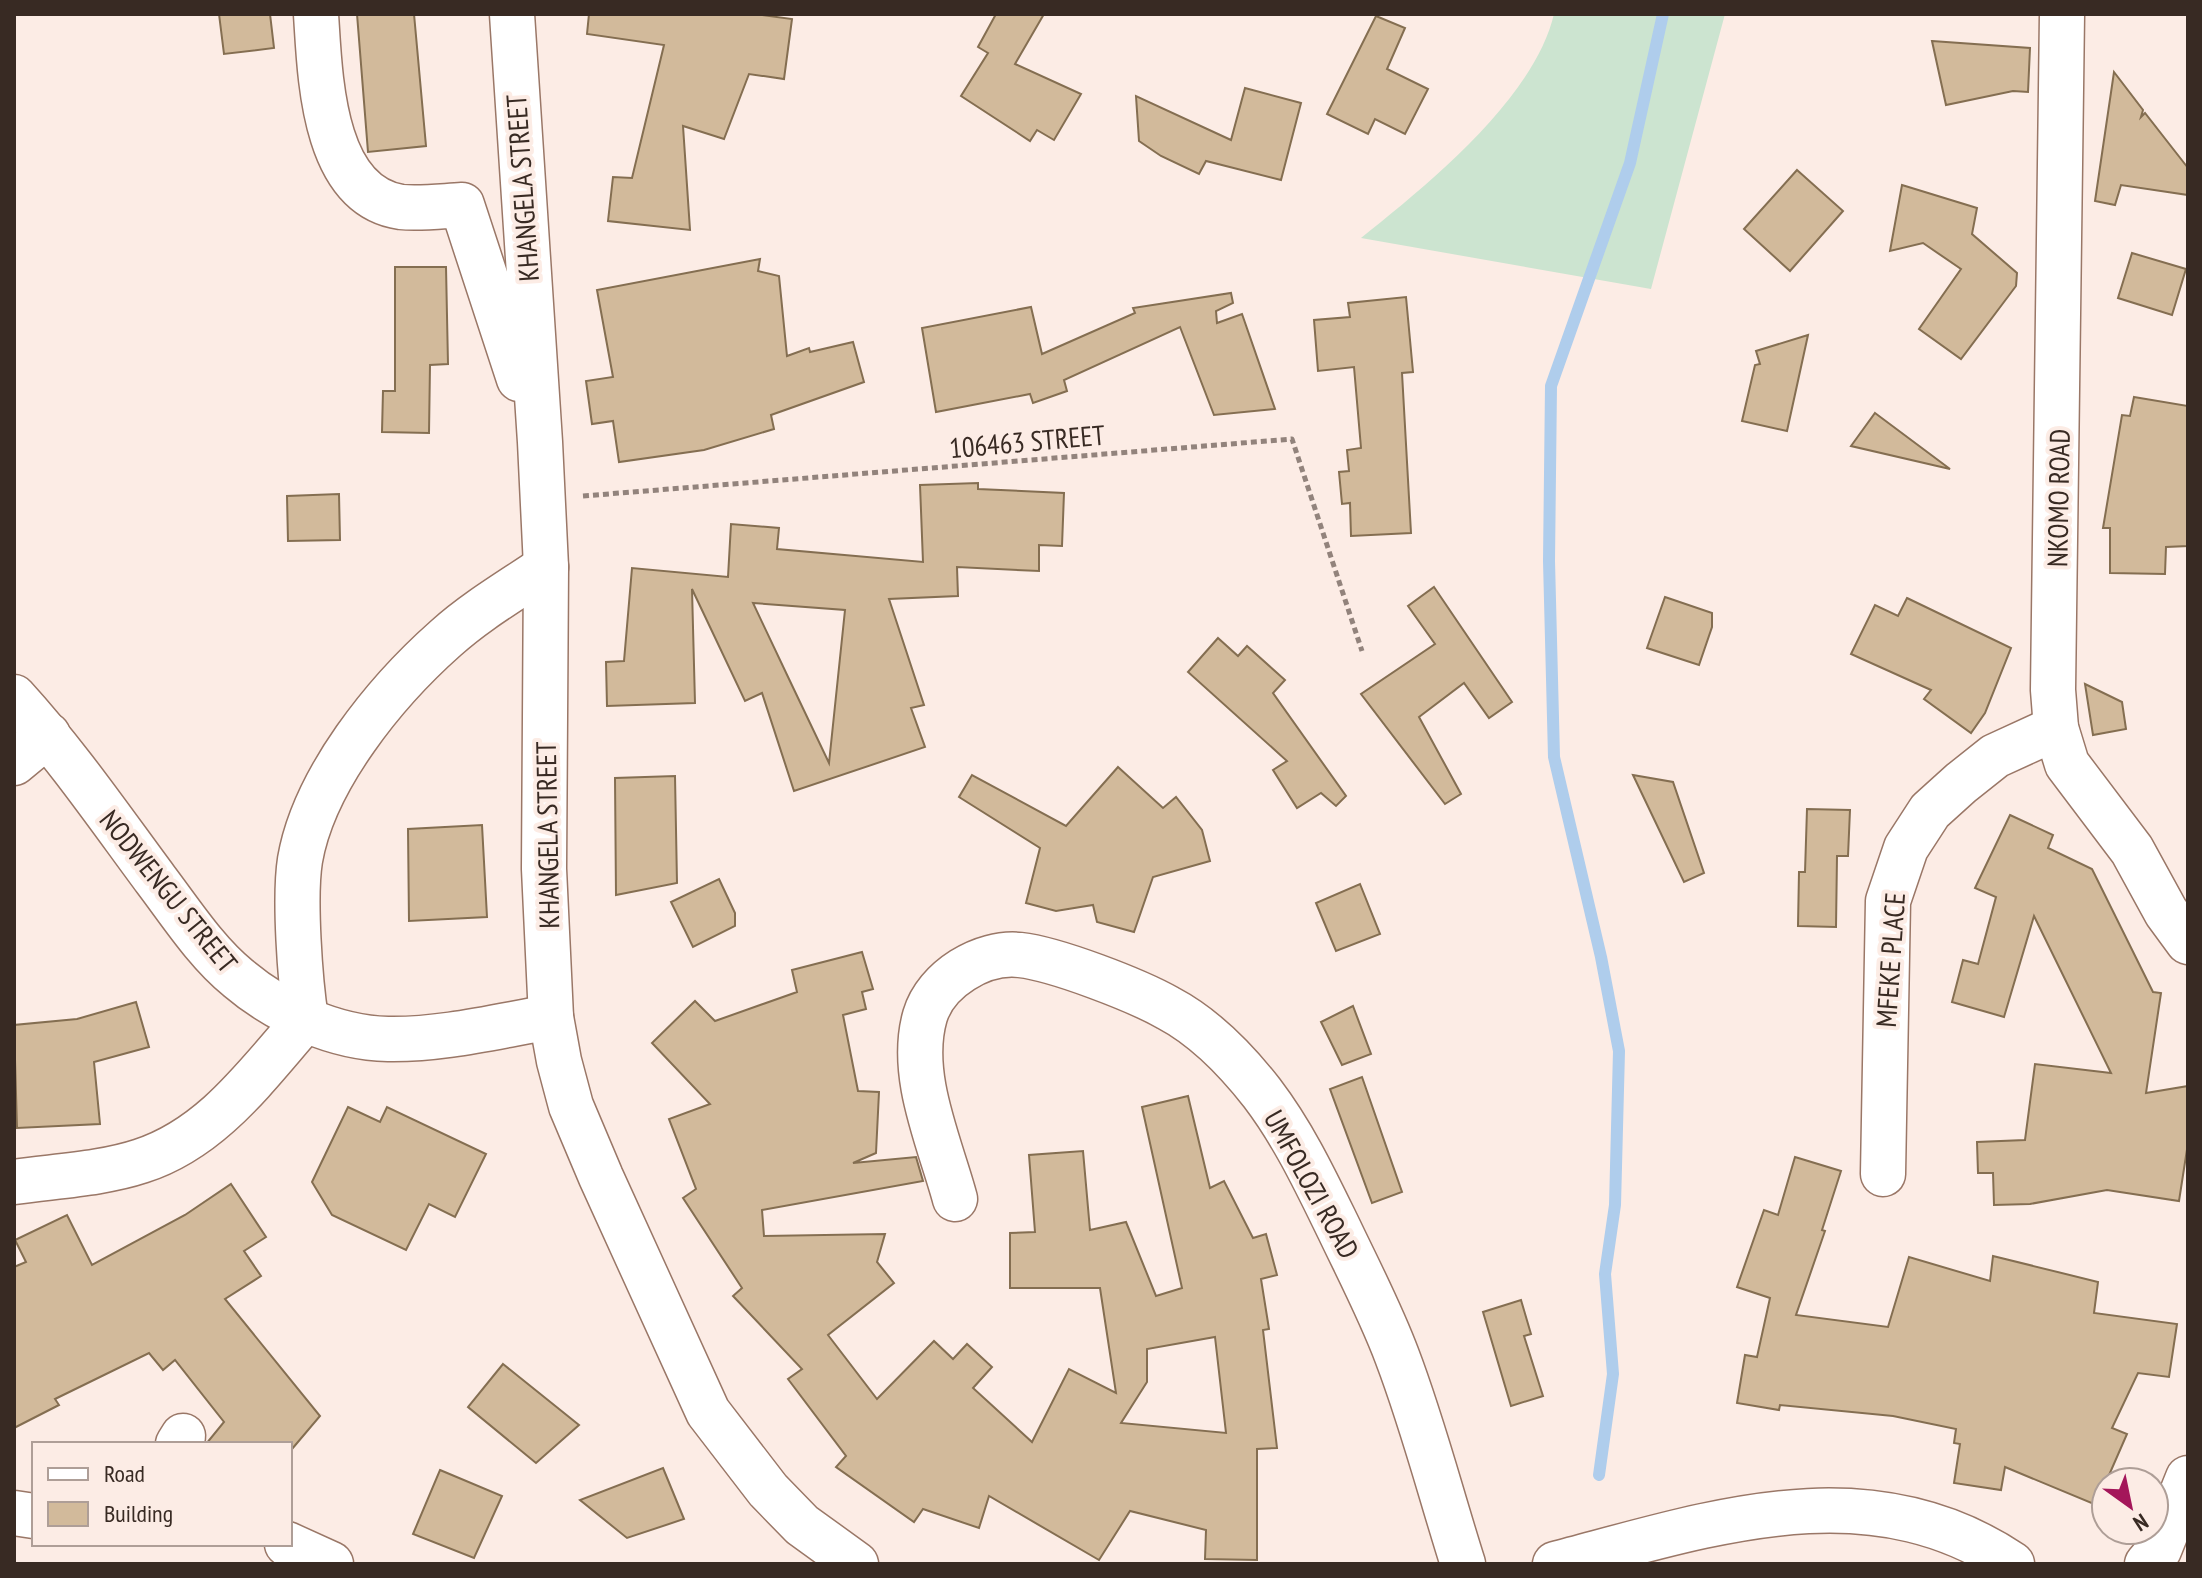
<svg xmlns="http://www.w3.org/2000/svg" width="2202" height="1578" viewBox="0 0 2202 1578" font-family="'PT Sans Narrow',sans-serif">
<rect width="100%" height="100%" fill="#fcece5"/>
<path fill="#cce4d0" d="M1554 14H1725L1651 289 1361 238C1427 185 1534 99 1554 14Z"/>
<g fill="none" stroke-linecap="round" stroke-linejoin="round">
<polyline stroke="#afcdec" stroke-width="12" points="1599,1475 1613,1374 1605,1274 1615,1205 1619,1051 1601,957 1554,757 1549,561 1551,386 1630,163 1663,14"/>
</g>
<g fill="#d2ba9b" stroke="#846e51" stroke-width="2" fill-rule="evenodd">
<polygon points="219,14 270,14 274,48 224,54"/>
<polygon points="357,14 414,14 426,146 368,152"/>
<polygon points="589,14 755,14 792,19 784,79 749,74 724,139 683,126 690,230 608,221 613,177 632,178 664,45 587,34"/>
<polygon points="996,14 1044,14 1015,64 1081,94 1054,140 1037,130 1030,141 961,96 988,53 978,47"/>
<polygon points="1376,16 1405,28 1387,69 1428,89 1405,134 1375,119 1368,134 1327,114"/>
<polygon points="1932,41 2030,48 2028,92 2013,91 1946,105"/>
<polygon points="2114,72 2143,110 2141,117 2145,113 2188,168 2188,195 2121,185 2115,205 2095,201"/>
<polygon points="1245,88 1301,103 1281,180 1206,161 1199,174 1161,156 1139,141 1136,96 1231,140"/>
<polygon points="1797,170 1843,211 1790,271 1744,229"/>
<polygon points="1902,185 1977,208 1972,234 2017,273 2016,286 1961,359 1919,329 1961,269 1923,243 1890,251"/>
<polygon points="2132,253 2186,269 2172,315 2118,298"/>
<polygon points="760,259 758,271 779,276 787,356 809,348 810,352 853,342 864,382 771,415 774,429 704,450 619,462 613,421 592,424 586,381 613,377 597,290"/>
<polygon points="395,267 446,267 448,364 430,365 429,433 382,432 383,391 395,391"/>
<polygon points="1231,293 1233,303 1216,311 1217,323 1242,314 1275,409 1214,415 1180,327 1064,380 1067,391 1033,403 1030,394 936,412 922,328 1031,307 1042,354 1135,313 1133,308"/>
<polygon points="1406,297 1413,372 1402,373 1411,533 1351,536 1350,503 1342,504 1339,472 1349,471 1347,450 1361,448 1354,367 1318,371 1314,320 1350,317 1348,303"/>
<polygon points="1808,335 1787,431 1742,421 1755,365 1760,364 1756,351"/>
<polygon points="2134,397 2188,406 2188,546 2166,547 2165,574 2110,573 2110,528 2103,528 2122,415 2130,416"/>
<polygon points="1875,413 1950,469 1851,446"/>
<path d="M978 483V489L1064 493 1062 546 1039 545V571L957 567 958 596 889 599 924 705 911 708 925 747 794 791 762 693 745 701 692 589 695 703 607 706 606 662 624 661 632 568 728 577 731 524 779 528 777 549 923 562 920 485ZM753 603 845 610 829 763 789 679Z"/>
<polygon points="339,494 340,540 288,541 287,496"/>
<polygon points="1434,587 1512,702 1489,718 1464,683 1419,717 1461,794 1445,804 1361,694 1435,644 1408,606"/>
<polygon points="1665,597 1712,613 1712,627 1699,665 1647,648"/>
<polygon points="1907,598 2011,648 1985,713 1971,733 1924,699 1931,690 1851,654 1875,605 1898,616"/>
<polygon points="1218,638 1238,656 1247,646 1285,680 1273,693 1346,796 1336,806 1321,793 1297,808 1273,770 1287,761 1188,672"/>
<polygon points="2085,684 2122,702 2126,729 2093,735"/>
<polygon points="1118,767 1163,808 1176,797 1202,830 1210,861 1153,877 1134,932 1097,922 1093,905 1056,911 1026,903 1040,848 959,797 972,775 1066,826"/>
<polygon points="1633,775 1673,782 1704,873 1684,882"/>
<polygon points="675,776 677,883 616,895 615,778"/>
<polygon points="1807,809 1850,810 1848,856 1837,856 1836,927 1798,926 1799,872 1805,872"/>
<polygon points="2010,815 2053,835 2048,848 2092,869 2153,992 2161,993 2146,1093 2188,1086 2188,1143 2179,1201 2107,1190 2030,1204 1994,1205 1993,1173 1978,1173 1977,1142 2025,1140 2035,1064 2111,1073 2034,916 2004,1017 1952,1002 1963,960 1978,964 1996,897 1975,888"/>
<polygon points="482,825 487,917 409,921 408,829"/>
<polygon points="719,879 735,913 735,926 693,947 671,902"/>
<polygon points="1360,884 1380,934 1336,951 1316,903"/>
<path d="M862 952 873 989 862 992 866 1009 843 1015 858 1091 879 1092 876 1153 853 1163 916 1157 923 1181 762 1210 764 1236 885 1234 877 1262 894 1283 828 1335 877 1399 934 1341 953 1359 967 1344 992 1367 973 1388 1032 1442 1069 1369 1116 1393 1100 1288H1010V1233L1035 1232 1029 1155 1083 1151 1090 1230 1126 1222 1156 1296 1182 1288 1142 1107 1188 1096 1210 1188 1224 1181 1253 1238 1266 1234 1277 1275 1261 1279 1269 1329 1263 1330 1277 1448 1257 1449V1560L1205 1559 1206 1530 1130 1511 1099 1560 989 1496 979 1528 923 1509 914 1522 836 1467 846 1456 788 1379 802 1369 733 1296 742 1288 683 1198 696 1189 669 1119 710 1104 652 1043 695 1001 715 1021 797 992 792 970ZM1215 1337 1226 1433 1121 1423 1147 1382V1349Z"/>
<polygon points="136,1002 149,1047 94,1062 100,1124 17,1128 14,1025 77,1019"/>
<polygon points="1353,1006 1371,1054 1342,1065 1321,1022"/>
<polygon points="1362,1077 1402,1192 1372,1203 1330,1089"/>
<polygon points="348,1107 380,1122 387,1107 486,1154 455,1217 429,1204 406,1250 332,1215 312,1182"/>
<polygon points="1795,1157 1841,1171 1822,1230 1825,1231 1796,1315 1888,1327 1909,1257 1990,1281 1993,1256 2098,1282 2094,1313 2177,1324 2169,1377 2138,1373 2112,1428 2127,1434 2106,1482 2106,1509 2005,1467 2001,1490 1954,1483 1960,1444 1954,1443 1956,1429 1893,1416 1780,1405 1779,1410 1737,1403 1745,1355 1757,1357 1770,1298 1737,1287 1764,1210 1778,1215"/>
<polygon points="231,1184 266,1237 244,1251 261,1276 225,1299 320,1416 292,1449 290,1444 206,1444 224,1422 175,1360 163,1370 149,1353 55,1399 59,1405 14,1428 14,1267 26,1262 15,1240 67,1215 92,1265 185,1215"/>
<polygon points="1521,1300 1531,1334 1524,1336 1543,1396 1511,1406 1483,1312"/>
<polygon points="503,1364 579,1425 536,1463 468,1407"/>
<polygon points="663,1468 684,1519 627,1538 580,1500"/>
<polygon points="440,1470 502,1496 474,1558 413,1534"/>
</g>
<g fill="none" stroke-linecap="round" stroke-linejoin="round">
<g stroke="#9a7767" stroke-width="47">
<g id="minor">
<path d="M316 14C320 75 322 195 401 207 420 209 443 206 462 205L519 379"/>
<polyline points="512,14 540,442 546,567 544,869 551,1017 559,1061 571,1106 601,1177 708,1412 768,1490 802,1525 856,1564"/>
<polyline points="2062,14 2053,690 2056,728 2067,764 2132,850 2166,912 2188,942"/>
<path d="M14 697C66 754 110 818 156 880 181 913 206 952 238 978 278 1012 335 1038 388 1039 442 1040 498 1026 551 1017"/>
<polyline points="14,763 48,735"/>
<polyline points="1883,1174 1888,901 1906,848 1930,811 1961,783 1995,756 2056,728"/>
<path d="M14 1182C55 1176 102 1174 141 1161 213 1138 258 1073 306 1019 300 981 294 898 300 860 314 779 385 692 446 638 476 611 512 590 546 567"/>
<path d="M955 1199C940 1143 908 1075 925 1016 936 979 982 951 1020 955 1056 959 1136 990 1168 1008 1204 1027 1237 1061 1262 1093 1294 1135 1316 1182 1339 1229 1359 1271 1381 1313 1397 1356 1423 1424 1441 1495 1463 1564"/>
<polyline points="178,1444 183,1436"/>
<polyline points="14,1513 34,1516"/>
<polyline points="287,1544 331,1564"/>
<path d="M1555 1564C1708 1524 1868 1467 2012 1564"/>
<polyline points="2147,1564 2159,1550 2188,1478"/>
</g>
</g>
<polyline stroke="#92837c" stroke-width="5" stroke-dasharray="6 4" stroke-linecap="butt" points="583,496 1292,439 1362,651"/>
<use href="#minor" stroke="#fff" stroke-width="44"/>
</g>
<g text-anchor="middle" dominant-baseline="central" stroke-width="8" stroke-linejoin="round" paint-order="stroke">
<g font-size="28" fill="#382a23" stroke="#fcece5">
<text transform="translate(522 188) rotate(-94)">KHANGELA STREET</text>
<text transform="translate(1027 441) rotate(-5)">106463 STREET</text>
<text transform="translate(2058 498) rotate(-89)">NKOMO ROAD</text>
<text transform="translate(547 835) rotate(-91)">KHANGELA STREET</text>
<text transform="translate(169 891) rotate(51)">NODWENGU STREET</text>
<text transform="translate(1890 960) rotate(-86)">MFEKE PLACE</text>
<text transform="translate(1312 1184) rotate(61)">UMFOLOZI ROAD</text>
</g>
</g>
<rect width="2202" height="1578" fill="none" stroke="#382a23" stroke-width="32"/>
<rect x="32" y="1442" width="260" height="104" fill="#fcece5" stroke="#ae9e97" stroke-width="2"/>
<rect x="48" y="1468" width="40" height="12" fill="#ffffff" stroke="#ae9e97" stroke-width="2"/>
<text x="104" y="1482" font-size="24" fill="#382a23">Road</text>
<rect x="48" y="1502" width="40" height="24" fill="#d2ba9b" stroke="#ae9e97" stroke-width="2"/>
<text x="104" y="1522" font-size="24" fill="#382a23">Building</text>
<g transform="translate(2130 1506) rotate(147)"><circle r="38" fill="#fcece5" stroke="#ae9e97" stroke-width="2"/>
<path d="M0-6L14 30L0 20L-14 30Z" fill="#a4165a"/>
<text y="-12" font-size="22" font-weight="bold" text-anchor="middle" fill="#382a23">N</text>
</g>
</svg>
